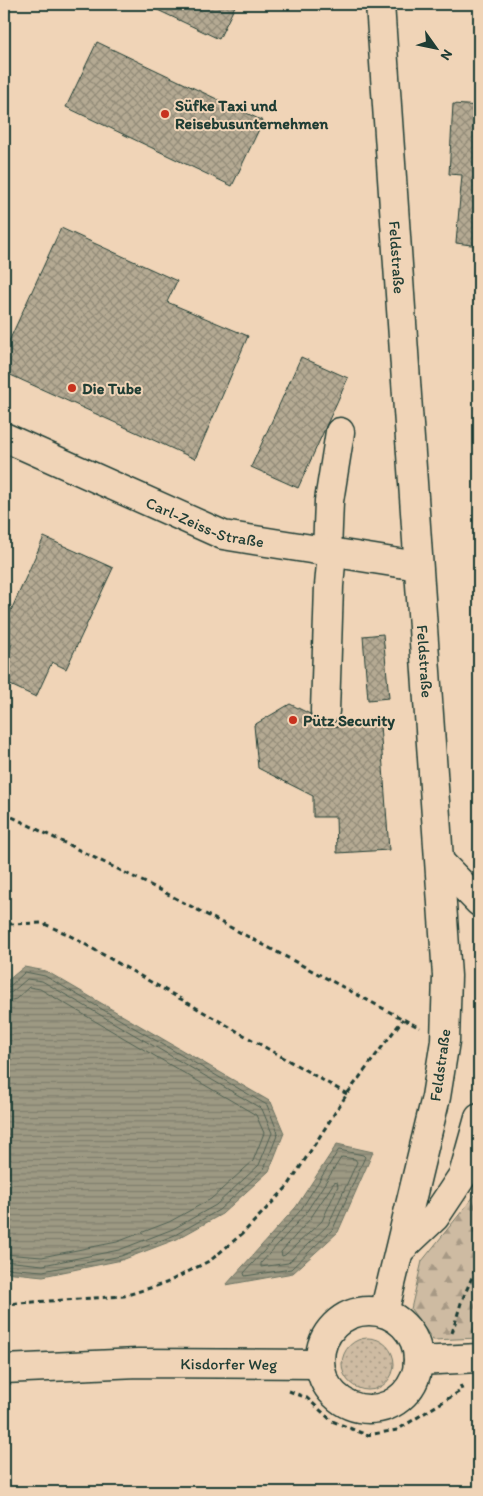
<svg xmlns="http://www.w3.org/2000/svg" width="483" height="1496" viewBox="0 0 483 1496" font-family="Itim,sans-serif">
<defs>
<pattern id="grass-dots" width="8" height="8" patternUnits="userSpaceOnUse" patternTransform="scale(1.25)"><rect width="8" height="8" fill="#cebba2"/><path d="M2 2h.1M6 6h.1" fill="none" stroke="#a79985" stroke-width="1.8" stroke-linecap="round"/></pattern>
<pattern id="forest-firs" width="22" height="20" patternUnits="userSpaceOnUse" patternTransform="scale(1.25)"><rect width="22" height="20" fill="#cebba2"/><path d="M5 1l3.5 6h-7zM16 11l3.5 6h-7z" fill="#a79985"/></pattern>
<pattern id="water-rules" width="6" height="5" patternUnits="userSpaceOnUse" patternTransform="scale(1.25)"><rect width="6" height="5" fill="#9d9983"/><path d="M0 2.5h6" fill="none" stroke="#7f7e6c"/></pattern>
<pattern id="building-cross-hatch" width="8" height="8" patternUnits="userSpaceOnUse" patternTransform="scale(1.25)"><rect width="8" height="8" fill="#b5aa93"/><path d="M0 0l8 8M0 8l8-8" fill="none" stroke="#938c79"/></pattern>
</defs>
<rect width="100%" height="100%" fill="#f0d4b7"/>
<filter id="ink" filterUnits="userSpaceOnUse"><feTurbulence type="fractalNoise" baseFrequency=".02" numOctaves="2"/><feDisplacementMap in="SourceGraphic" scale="10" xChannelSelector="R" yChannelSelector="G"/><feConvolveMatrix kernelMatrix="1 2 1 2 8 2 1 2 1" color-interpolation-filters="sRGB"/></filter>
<g filter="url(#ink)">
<circle fill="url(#grass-dots)" stroke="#767c6b" cx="368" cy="1364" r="26"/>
<polygon fill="url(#forest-firs)" stroke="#767c6b" points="479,1186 479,1338 433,1340 411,1309 422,1261 475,1195"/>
<g fill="url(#water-rules)" stroke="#6b7463">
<polygon points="24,967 46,971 271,1102 284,1133 269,1171 222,1214 177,1239 122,1260 43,1276 4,1272 4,988 7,981"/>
<polygon points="337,1144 373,1152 338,1232 293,1273 226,1285 296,1207"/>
</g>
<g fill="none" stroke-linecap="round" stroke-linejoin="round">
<g stroke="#516254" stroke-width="1">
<polyline points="4,988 9,987 25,972 45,976 267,1105 278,1133 264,1169 219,1210 175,1235 121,1256 43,1271 4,1268"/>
<polyline points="4,994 12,992 27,979 42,981 262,1109 272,1133 259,1165 216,1205 173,1229 119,1250 43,1265 4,1261"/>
<polyline points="4,1002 16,999 29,987 40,989 256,1115 264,1133 253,1161 211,1199 169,1222 117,1242 42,1257 4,1254"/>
<polygon points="339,1150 363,1155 365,1157 333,1229 291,1269 245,1276 244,1273 300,1211"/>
<polygon points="342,1157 355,1159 357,1162 328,1225 288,1263 261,1267 261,1263 305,1214"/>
<polygon points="334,1183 337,1182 338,1186 322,1221 285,1255 282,1256 281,1252 310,1219"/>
</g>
</g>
<g fill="url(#building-cross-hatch)" stroke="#1f3d34">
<polygon points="145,4 236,4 219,39"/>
<polygon points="97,42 263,121 232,186 66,107"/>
<polygon points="453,104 479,106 479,246 456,243 462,175 449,174"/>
<polygon points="61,228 177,281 167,302 248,336 195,459 4,372 4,352"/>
<polygon points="301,357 348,378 298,488 251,467"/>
<polygon points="44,537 113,568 66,669 52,662 36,697 4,682 4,662 12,644 4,640 4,626"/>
<polygon points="383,634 389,698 368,700 363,636"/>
<polygon points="290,704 310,714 316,724 324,727 380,725 389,850 337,853 336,817 313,817 313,796 258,768 254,725"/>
</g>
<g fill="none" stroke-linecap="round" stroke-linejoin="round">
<g stroke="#1f3d34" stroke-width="31">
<g id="minor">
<path id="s1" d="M380 4 447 976 445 1041 436 1097 384 1313"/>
<path id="s2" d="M4 437 223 535 418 566"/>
<polyline points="327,552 329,501 340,432"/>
<polyline points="325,711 329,586 332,552"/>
<polyline points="441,863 479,902"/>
<polyline points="400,1250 435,1217 463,1175 479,1118"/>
<circle cx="369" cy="1360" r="49"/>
<polyline points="418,1361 479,1358"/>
<path id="s3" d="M4 1369 138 1363 319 1364"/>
</g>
</g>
<g stroke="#1f3d34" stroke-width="3" stroke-dasharray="5 4" stroke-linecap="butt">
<polyline points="4,813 162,891 420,1028"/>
<polyline points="4,932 10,924 42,923 67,934 347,1094"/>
<polyline points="4,1304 124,1296 166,1283 211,1260 243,1233 288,1186 347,1094 403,1019"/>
<polyline points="452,1333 461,1303 479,1261"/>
<polyline points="289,1391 307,1398 332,1421 367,1435 397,1430 462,1390 460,1384"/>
</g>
<use href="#minor" stroke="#f0d4b7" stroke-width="28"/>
</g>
</g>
<g fill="#c8321e" stroke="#f0d4b7" stroke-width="2">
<circle cx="165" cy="114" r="5"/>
<circle cx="72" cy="388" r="5"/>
<circle cx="293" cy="720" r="5"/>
</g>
<g text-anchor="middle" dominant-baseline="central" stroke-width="4" stroke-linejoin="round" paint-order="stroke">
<g font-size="16" font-weight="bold" fill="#1f3d34" stroke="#f0d4b7" text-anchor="start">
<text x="175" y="105">Süfke Taxi und<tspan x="175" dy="18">Reisebusunternehmen</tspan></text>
<text x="82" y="388">Die Tube</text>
<text x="303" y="720">Pütz Security</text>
</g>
<g font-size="16" fill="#1f3d34" stroke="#f0d4b7">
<text stroke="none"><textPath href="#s1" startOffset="254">Feldstraße</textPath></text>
<text stroke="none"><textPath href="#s2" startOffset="219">Carl-Zeiss-Straße</textPath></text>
<text stroke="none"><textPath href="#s1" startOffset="659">Feldstraße</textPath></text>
<text transform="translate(440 1065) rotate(-82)">Feldstraße</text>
<text stroke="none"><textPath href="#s3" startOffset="225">Kisdorfer Weg</textPath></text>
</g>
</g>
<rect width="483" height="1496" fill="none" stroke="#f0d4b7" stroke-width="20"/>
<rect x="10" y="10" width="463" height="1476" fill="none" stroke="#1f3d34" stroke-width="2" filter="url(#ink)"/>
<g transform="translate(436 48) rotate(123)" stroke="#f0d4b7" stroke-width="4" paint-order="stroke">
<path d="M0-4L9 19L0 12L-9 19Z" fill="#1f3d34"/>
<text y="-8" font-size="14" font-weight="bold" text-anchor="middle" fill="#1f3d34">N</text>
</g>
</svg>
